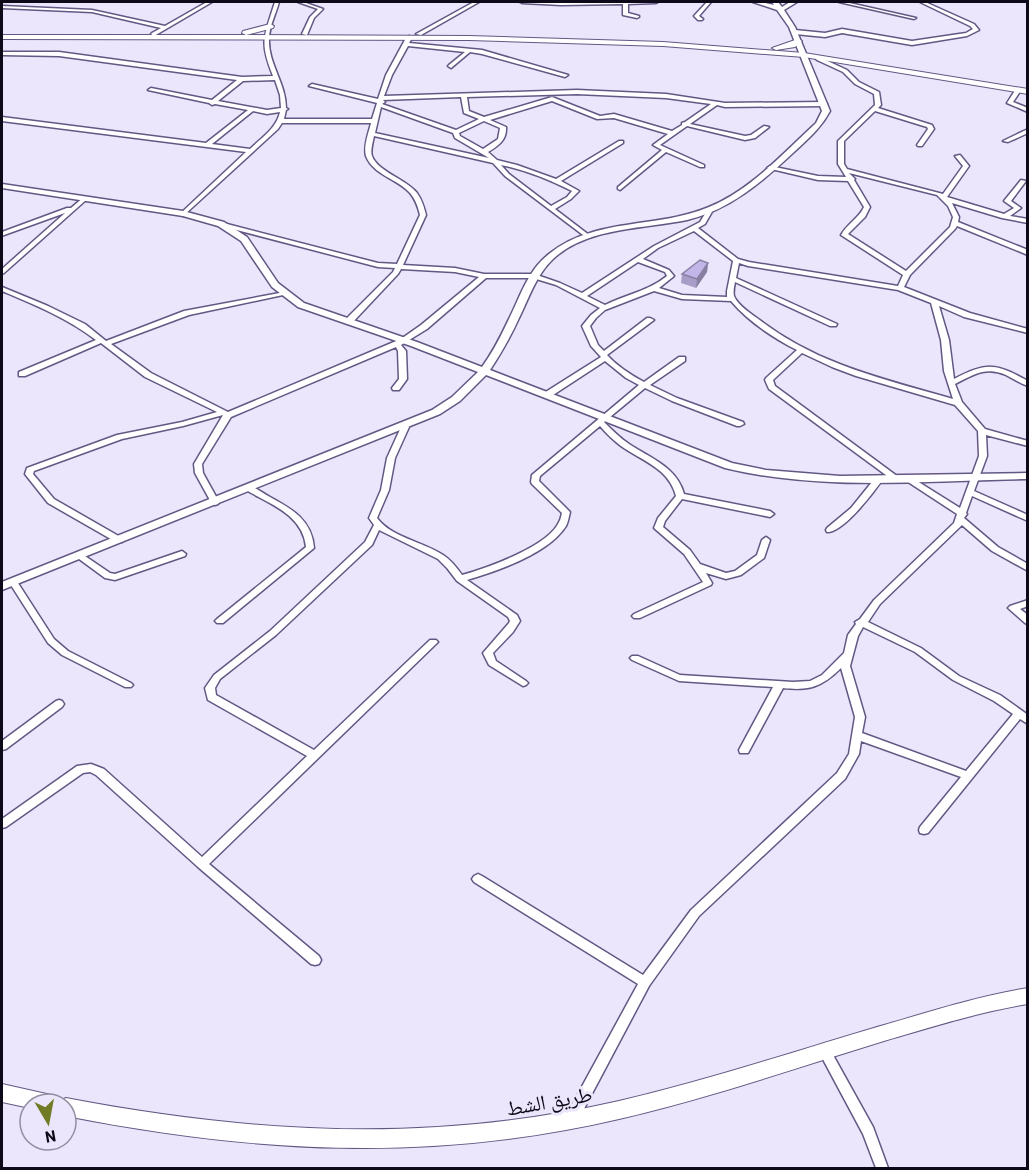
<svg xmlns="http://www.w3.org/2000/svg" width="1029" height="1170" viewBox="0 0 1029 1170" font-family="Barlow,'Noto Naskh Arabic',sans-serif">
<rect width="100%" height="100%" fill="#ebe6fb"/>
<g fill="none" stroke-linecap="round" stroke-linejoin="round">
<g stroke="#635884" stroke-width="3">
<g id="minor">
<polygon points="207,2 212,2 154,36 151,34 152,33 161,28 92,12 2,8 2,6 92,10 165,26"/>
<path d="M275 2H279C276 14 269 26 269 39 268 64 286 83 286 108L288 109 286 110 284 119H372L377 103 309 86 312 84 378 99 386 75 406 38 409 36 412 38 409 43 482 50 568 75 565 77 482 54 470 52 451 68 448 66 449 65 465 52 408 46 392 75 384 96 577 90 666 94 725 103 824 102 827 104 824 106 725 107 717 105 690 124 745 136 751 135 764 126 769 127 755 138 745 140 687 126 660 145 704 165V167H700L666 152 620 190 618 189V187L662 150 653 145 668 134 614 118 597 119 552 101 490 120 506 127C507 140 498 146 488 152L497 160 517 165 556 179 619 141H623V143L561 181 579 191 571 199 555 209 589 235V237L587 238 505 176 493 163 374 136C373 142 370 150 372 156 378 172 406 179 417 193 422 200 424 207 426 215L403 265 455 268 484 274H534L560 283 582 293 654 246 700 222 708 209 710 208 713 210 705 224 698 228 738 259 749 262 898 286 903 275 841 235C847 224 859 218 864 207L848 181 818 180 767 168 770 166 818 176 846 177 838 164V141L875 105 874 94 855 84 843 72 817 60 816 59 819 57 847 70 859 82 879 92 881 105 878 108 932 125 934 129 922 146H918L917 145 928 129 927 127 875 111 844 141V164L847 169 943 194 963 166 955 156 960 155 969 166 947 197 1004 214 1014 208 1004 201 1021 180 1026 181 1011 201 1021 208 1010 216 1028 219V223L1002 218 952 203 959 217 958 222 1028 250V255L957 226 955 229 910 275 904 287 970 313 1028 329V333L964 317 939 306 949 340 954 379C987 362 995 363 1028 381V386C1020 383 1013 379 1006 375 986 366 973 375 955 384L962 402 985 429 1028 441V446L986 435 987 456 974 491 1028 515V521L972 496 966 513 967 514 964 518 998 547 1028 564V571L992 551 962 525 880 604 868 622 921 648 959 676 1000 695 1028 715V724L1020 719 928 833 924 834 920 833 919 830 920 827 961 777 861 741 859 754 845 779 699 916 649 986 577 1122 572 1124 567 1122 566 1118 567 1114 638 984 474 882 472 879 474 876 478 874 482 876 643 975 691 910 837 773 849 754 855 717 841 668C822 687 809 691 783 688L748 753H740L739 750 773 687 679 681 632 660 630 658 632 656H638L680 675 793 682 810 681 822 675 844 653 848 635 856 624 855 622 860 619 874 600 954 523 957 514 902 478 903 476H909L960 508 979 456 978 431 955 405 856 376 832 367 802 353 773 380 775 386 901 479 897 482 894 481 769 389 765 380 766 378 797 350C773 338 748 321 731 301L682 299 654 291 605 310 596 318 590 326 598 345 604 351 647 318H650L654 320 607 355C617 366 631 375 644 382L679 357H685V361L650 385 677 398 743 422 744 424 740 426H737L672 401 645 388 604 422C612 430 620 438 629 444 650 458 677 467 684 494L770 511 774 514 770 517 682 499 665 521 663 527 690 550 700 564 726 573 735 571 757 555 762 540 766 537 770 540 764 558 741 575 726 579 706 573 712 583 711 585 640 618H634L632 616 634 614 703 582 684 554 654 528 658 518 676 496C669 468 642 461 621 446 613 440 606 433 600 426L540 476 539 481 570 512C569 516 568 522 566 526 549 553 498 571 467 580L517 615 520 621 513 632 493 653 496 661 526 681 528 683 526 685 523 686 489 665 483 653 509 623 510 621 508 617 457 581 447 568 438 559 379 530 372 545 276 635 220 679 215 688 216 695 314 750 430 640H436L438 642 209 864 319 956 321 960 319 964 315 965 311 964 198 867 96 775 90 772 83 773 6 827 2 828V819L77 766 91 764 104 769 202 857 307 756 208 700 205 688 214 675 270 631 365 542 374 525 369 518 381 490 387 458 402 425H408L409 427 395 458 389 490 377 518C392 538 422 541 443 555 451 560 457 568 462 575 487 568 549 546 559 522 561 519 561 516 562 513L532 484 531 482 532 475 639 385 626 378 605 361 550 397H544V393L601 357 591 346 582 326 591 315 600 308 556 285 533 278H486L427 329 401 345 406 351 407 379 399 390H393L392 388 399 379 398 351 396 347 231 417 202 464 203 473 219 502 218 504 215 505 211 502 195 473 194 464 223 415 183 426 122 439 34 471 33 474 54 499 122 538 123 540 122 542H116L48 503 25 474 27 468 117 435 182 422 217 412 145 377 101 343 25 376H19V372L96 340C67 318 35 305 2 291V287L48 306 85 324 106 341 184 311 285 292 286 293 283 295 189 315 111 344 151 373 228 412 401 339 421 325 479 277 455 272 401 269 398 274 351 324H348L344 322 345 320 393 272 395 268 378 267 225 227 224 226 227 224 378 263 397 264 420 215C418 207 416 200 410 193 398 179 373 175 366 156 363 146 369 132 371 123H282L278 129 183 216 181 215V213L246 152 2 121V117L206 143 248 110 215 104 212 105 209 103 148 90 151 88 212 100 237 80 59 56 2 55V52H59L242 77 273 76C259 41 264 37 275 2ZM275 80 280 95 281 108 267 110 218 101 243 81ZM577 94 666 98 711 104 685 122 682 123V125L672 131 614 114 600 116 552 97 484 117 469 111 467 97ZM461 97 464 113 479 119 456 130 382 104 385 102 383 100ZM381 107 453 133 455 138 489 158 375 133ZM253 111 267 114 280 112C277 128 261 138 250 149L212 144ZM484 121 500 128 498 139 483 149 460 136 459 133ZM501 165C526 170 550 180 572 191L567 197 551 206 509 174ZM849 173 937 195 948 206 953 217 950 227 906 271 848 234 865 217 870 207 854 180 855 179ZM694 231 733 261 727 291V297L682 295 659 288 674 276 669 270 643 259 658 248ZM638 262 665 272 667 276C649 291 627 294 605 305L587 296ZM739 263 748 266 898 290 931 303 941 340 944 371 953 399C884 379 819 365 761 321 753 315 738 306 734 296 733 292 734 287 735 282L830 326H836L837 324 736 278ZM863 627 915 652 953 680 994 701 1013 714 966 771 862 733 865 717 850 666 858 636Z"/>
<polygon points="298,2 303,2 323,9 314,18 307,35 302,34 310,17 318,9"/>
<polygon points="474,2 479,2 421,35 416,34"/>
<polygon points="520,2 658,2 656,3 628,4 628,13 639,16 639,17 637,18 623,15 623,4 561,5 522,3"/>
<polygon points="707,2 711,2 699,16 703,19 702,20 698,20 694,16"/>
<polygon points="839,2 845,2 916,18 914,19"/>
<polygon points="920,2 925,2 974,24 979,30 967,36 912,45 842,33 825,37 795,34 792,32 795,30 825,33 842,29 912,41 966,33 973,29 970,26"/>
<polygon points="1016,89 1021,90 1013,102 1028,108 1028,112 1007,103"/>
<polygon points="1028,129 1028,133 1008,142 1003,141"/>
<polygon points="84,197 86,198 86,200 4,273 2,274 2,269 65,213 4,235 2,236 2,232 67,208 71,208"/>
<path d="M879 476 883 479C874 492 843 533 827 532L826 530 827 528 851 508 876 477Z"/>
<path d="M249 485C256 488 263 493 270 497 292 509 312 520 314 548L223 623H217L215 621 217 619 306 547C303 515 270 504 246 490L245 488Z"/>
<polygon points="182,551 186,554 185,556 115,580 105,578 75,556 79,553 82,554 110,573 115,574"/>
<polygon points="13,579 16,580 54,639 68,651 131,683 133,685 131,687 125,687 62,655 48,643 9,582"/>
<polygon points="1028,600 1028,606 1020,609 1028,615 1028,624 1025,623 1008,608 1010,606"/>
<polygon points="59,700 62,701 64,704 62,707 6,749 2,750 2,741 56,701"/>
<polygon points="824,1044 828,1046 873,1127 888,1168 876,1168 863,1134 818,1050 820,1046"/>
</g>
</g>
<g stroke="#635884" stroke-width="3">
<path id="tertiary" d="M753 2H761L774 5 772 2H778L782 7 790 2H797L784 10 795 27 830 111C821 128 808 139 794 152 763 181 730 210 687 220 644 229 587 227 553 259 536 275 529 298 519 318 511 336 501 353 490 370L732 463 766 470 840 476 1028 473V479C927 480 824 492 725 468L486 375 460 401 440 414 2 590V582L432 410 452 397 478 372 411 346 298 307 272 287 241 241 218 226 183 216 2 188V184L183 211 224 222 247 237 278 283 304 303 417 342 482 367C493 352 501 336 509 319 520 297 528 270 549 254 594 217 657 229 709 207 751 190 783 153 816 123L822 111 789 27 777 10Z"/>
</g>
<g stroke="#635884" stroke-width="2">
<g id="secondary">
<polygon points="270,24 274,26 273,28 246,35 469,36 663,42 804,53 1028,89 1028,94 804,57 663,46 469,40 2,39 2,35 246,35 242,33 243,31"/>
<polygon points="798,39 802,41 795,47 776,50 772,48"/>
<path d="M1028 988V1004C979 1012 932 1027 884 1041 796 1068 709 1098 619 1119 430 1163 255 1153 66 1116V1104H30V1108L2 1102V1084L51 1095 58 1098 59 1101 66 1098C255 1134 430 1144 619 1101 708 1080 796 1051 884 1025 932 1011 979 996 1028 988Z"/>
</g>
</g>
<use href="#minor" fill="#fff" fill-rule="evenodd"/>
<use href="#tertiary" fill="#fff" fill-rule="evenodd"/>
<use href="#secondary" fill="#fff" fill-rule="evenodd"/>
</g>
<polygon fill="#a79dc8" points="708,263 707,272 696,288 681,283 682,274"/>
<polygon fill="#887fa2" points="708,263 707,272 696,288 697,279"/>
<polygon fill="#c2b6e8" stroke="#887fa2" stroke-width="1.5" points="700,260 708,263 697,279 682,274"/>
<g text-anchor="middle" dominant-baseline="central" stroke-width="6" stroke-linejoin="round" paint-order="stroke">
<g font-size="21" fill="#0e0919" stroke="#ebe6fb">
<text transform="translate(549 1100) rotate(-10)">طريق الشط</text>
</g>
</g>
<rect width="1029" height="1170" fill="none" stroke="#0e0919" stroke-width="6"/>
<g transform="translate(48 1122) rotate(170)"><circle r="28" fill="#ebe6fb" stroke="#938ea1" stroke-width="1.5"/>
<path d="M0-4.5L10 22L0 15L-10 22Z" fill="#717b26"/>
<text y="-9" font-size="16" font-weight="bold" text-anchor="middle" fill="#0e0919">N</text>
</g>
</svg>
